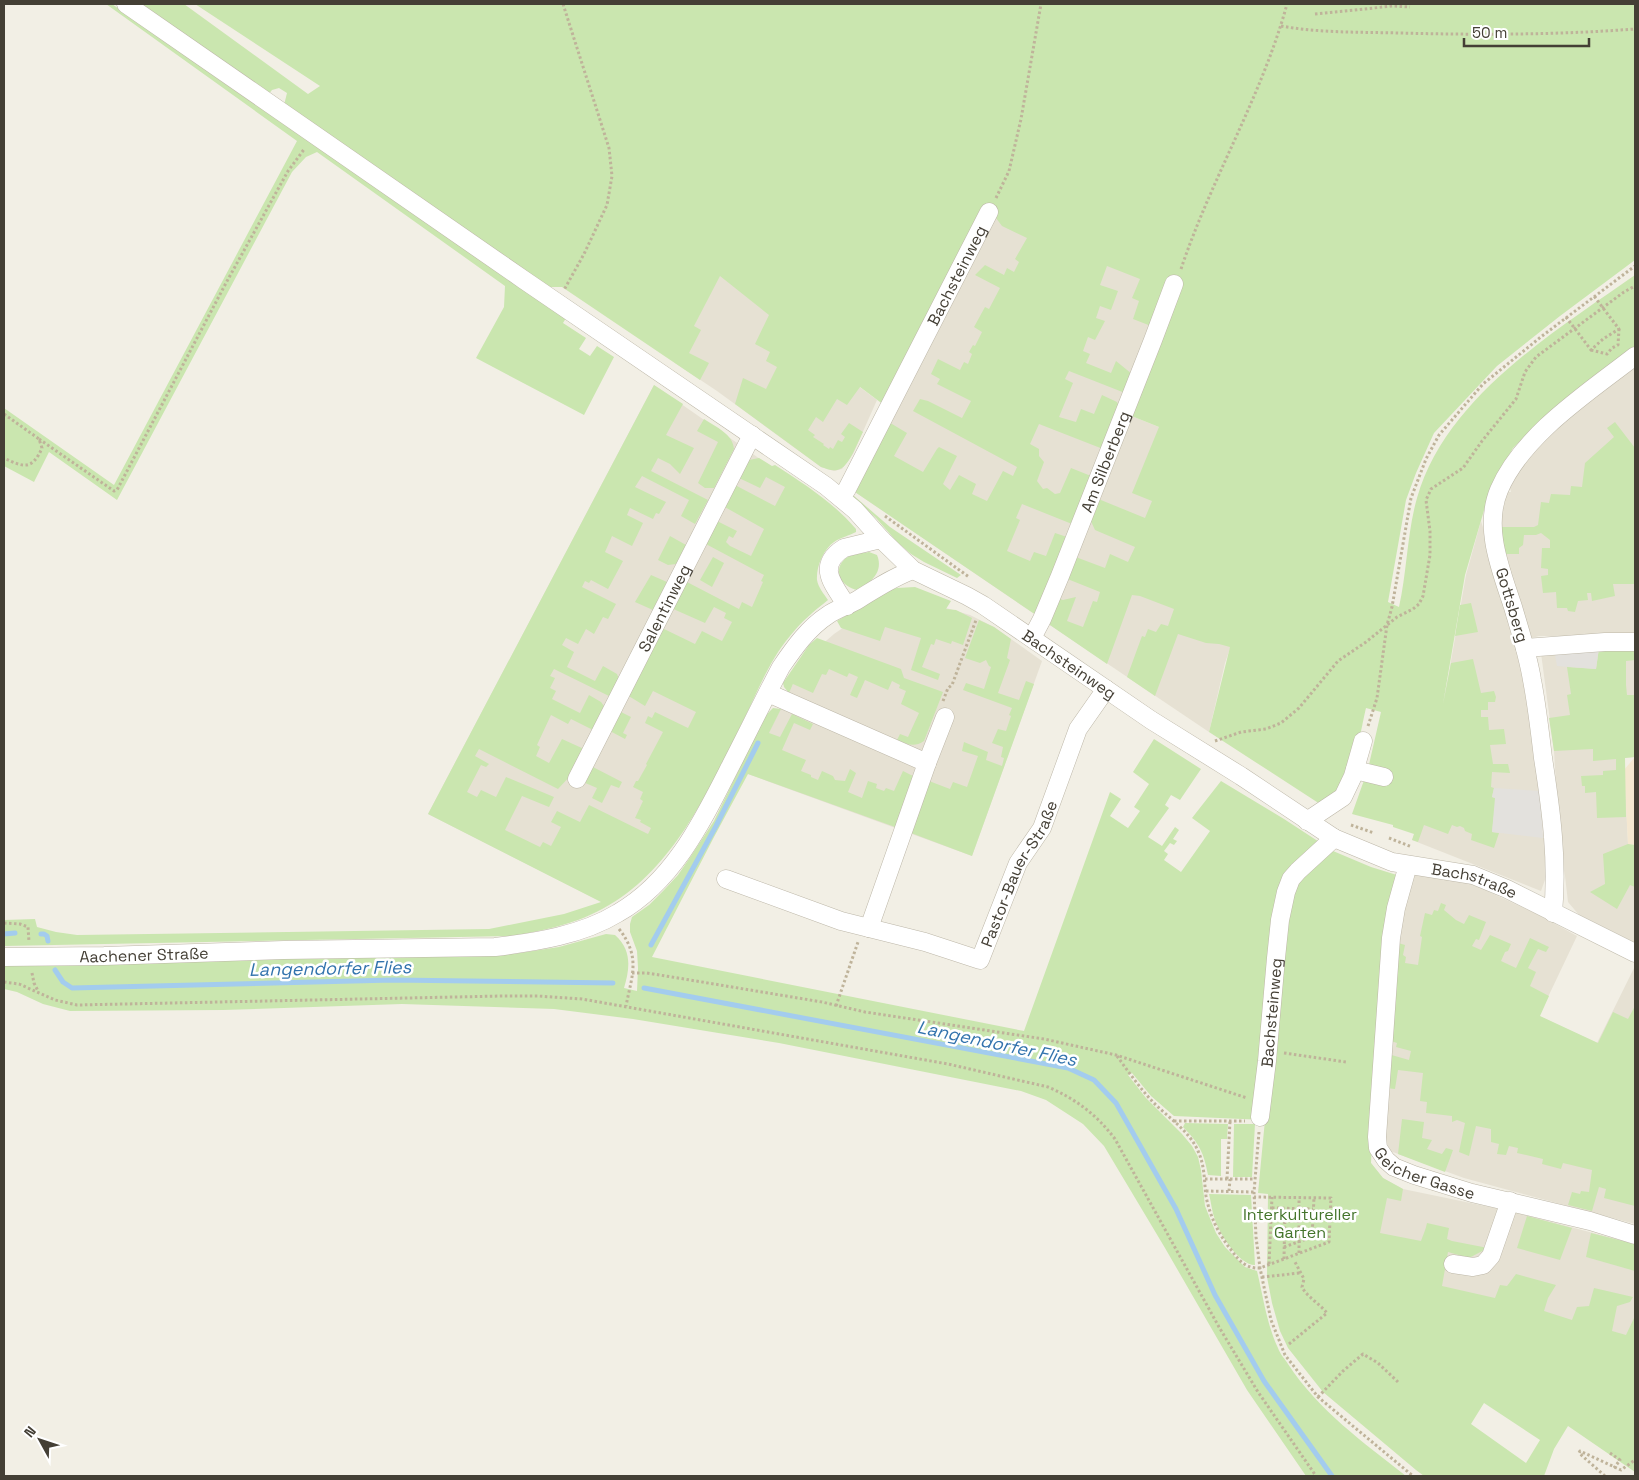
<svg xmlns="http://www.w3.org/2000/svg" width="1639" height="1480" viewBox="0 0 1639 1480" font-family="'Space Grotesk',sans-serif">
<rect width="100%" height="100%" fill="#f2efe5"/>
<g fill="#e6e1d3">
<polygon points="993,214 1168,282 1036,615 852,490"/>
<polygon points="725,264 798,341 877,400 853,454 842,469 834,471 821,467 717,391 675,363"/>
<polygon points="1635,366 1635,636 1539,636 1528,639 1499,533 1503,492 1511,492 1510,488 1527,457 1543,439"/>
<polygon points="654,385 839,514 719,752 602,902 428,814"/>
<polygon points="1129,415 1186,438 1245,604 1225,663 1209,732 1047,623"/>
<polygon points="1481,521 1520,649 1540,791 1543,838 1545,838 1546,877 1541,891 1412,840 1421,816 1437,741 1466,575"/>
<polygon points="946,608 970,615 994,627 1042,661 972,856 748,774 795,680 819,647 834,634 850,623"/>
<polygon points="1635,648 1635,757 1624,758 1628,844 1635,845 1635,944 1580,916 1568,902 1565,876 1560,849 1554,751 1541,653"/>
<polygon points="1411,874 1452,879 1470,883 1539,915 1577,936 1539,1016 1597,1043 1635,966 1635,1224 1464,1178 1390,1151 1383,1132 1394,962"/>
<polygon points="1371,1163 1383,1178 1403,1189 1514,1212 1635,1244 1635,1406 1568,1426 1370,1234"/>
</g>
<polygon fill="#f4e7d0" points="1635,757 1635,845 1628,844 1624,770"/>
<g fill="#cae6af" fill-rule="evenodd">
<polygon points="106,4 112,4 234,90 566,318 563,323 586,338 579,349 590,356 597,346 614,357 584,415 476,358 504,307 505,286 317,152 306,157 292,172 117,500 49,452 34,482 4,466 4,408 114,485 297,141"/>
<path d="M138 4H184L308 94 320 86 195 4H1635V260L1560 316 1497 366 1434 433 1416 473 1406 500 1388 602 1399 607C1407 572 1407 533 1417 498 1446 397 1554 332 1635 275V347L1539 423 1513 448 1490 490 1465 575 1443 704 1451 663 1473 659 1481 693 1494 691 1496 697 1495 702H1488V710H1481V717H1488L1489 730 1504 729 1506 744 1490 745 1493 764H1508L1510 773 1492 772 1491 787 1494 788 1492 797 1496 798 1492 832 1499 833 1494 848 1471 840 1472 834 1465 831 1464 828 1460 826 1457 827 1452 825 1448 834 1424 825 1418 842 1412 840 1414 834 1393 827V825L1352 814 1368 769 1381 712 1366 708C1362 724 1355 769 1346 781 1339 790 1330 797 1320 804L1209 732 1230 647 1219 644 1206 643 1178 634 1155 696 1127 677 1142 636 1145 637 1148 629 1156 632 1161 624 1168 626 1174 609 1140 596 1132 595 1107 664 1047 623 1057 598 1063 600 1076 597 1067 621 1083 627 1093 601 1097 602 1100 592 1065 578 1073 556 1105 568 1110 554 1128 562 1135 547 1095 530 1089 517 1096 498 1145 518 1152 501 1132 493 1159 427 1129 415 1151 326 1133 319 1139 301 1132 298 1140 279 1107 266 1100 285 1118 291 1111 310 1100 306 1096 318 1105 321 1095 340 1088 337 1083 351 1090 354 1086 363 1111 373 1116 361 1132 374 1125 393 1069 371 1065 379 1073 383 1059 417 1076 422 1081 409 1094 414 1102 395 1117 402 1119 406 1103 449 1039 424 1030 444 1039 449V456L1044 462 1037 481 1043 489 1047 488 1055 494 1060 493 1071 468 1091 476 1072 524 1022 504 1016 518 1020 520 1007 551 1030 561 1034 552 1046 556 1055 533 1067 537 1036 615 852 490 887 421 907 433 894 456 923 472 937 449 939 447 957 456 943 484 950 490 959 475 976 484 972 494 987 501 1003 471 1013 476 1017 467 913 411 920 399 928 401 962 418 971 401 937 384 940 379 931 374 938 359 960 370 964 362 968 364 972 354 969 352 973 345 975 346 982 332 974 327 985 307 989 309 1000 288 975 275 985 265 1004 275 1007 268 1014 272 1019 262 1015 259 1027 238 1002 226 993 214 884 405 860 387 847 405 837 399 823 422 816 417 808 430 815 435 813 437 824 444 823 445 829 449 830 447 833 449 838 440 842 442 845 437 841 434 849 423 863 432C858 441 850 465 840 469 834 472 827 469 821 467L735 404 743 378 766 389 777 367 766 361 770 352 755 344 769 315 720 276 694 326 701 330 689 353 709 363 700 380 562 287H549L284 105 287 93 279 88 272 90 268 95Z"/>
<path d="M654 385 683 404 666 435 694 448 680 474 670 464 658 458 651 471 708 500 695 524 681 516 689 500 642 476 635 487 666 502 659 514 656 513 653 519 630 508 627 515 643 523 632 546 612 536 605 552 623 561 608 589 591 580 589 583 585 581 582 587 616 604 608 619 603 617 594 634 586 629 578 644 566 638 562 645 574 652 567 667 595 681 603 666 617 674 619 679 609 696 554 669 550 676 555 678 550 688 556 691 552 699 580 713 589 695 601 702 604 706 593 730 571 719 568 724 551 715 537 745 540 747 536 756 549 763 562 739 584 749 572 774 558 789 479 749 475 756 489 764 486 767 481 765 467 792 477 797 481 790 496 797 506 777 554 797 549 807 522 796 505 830 540 847 543 842 551 846 561 827 551 822 557 811 580 822 589 805 648 834 651 828 640 822 641 820 635 818 643 801 640 799 643 792 633 787 636 781H638L647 765 646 764 663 732 645 723 648 716 652 718 655 712 688 728 696 712 653 691 645 706 627 695 662 628 695 644 702 631 722 641 732 622 724 618 726 613 714 607 705 623 671 608 685 581 739 609 742 602 752 607 763 582 761 581 764 575 704 543 715 520 737 531 733 538 729 536 726 542 730 546 751 556 764 529 723 506 735 485 775 506 785 487 766 477 760 488 739 478 749 460 759 458 772 466 775 465C804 484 833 502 856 529V532C849 536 841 537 834 542 824 549 816 566 817 580 818 587 824 594 828 600 814 611 801 622 790 636 771 658 758 690 746 715 706 795 668 887 578 920 556 928 534 932 512 936L4 946V920L35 919 37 927 56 932 77 935 489 929 564 914 601 902 428 814Z"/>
<path d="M704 419C716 427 733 434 734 449L714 488H705L698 483 718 442 697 431Z"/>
<polygon points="1615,422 1635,448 1635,584 1613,584 1615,596 1592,601 1591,593 1587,593 1588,600 1578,601 1575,612 1568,611 1567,608 1557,608 1556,592 1543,593 1541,576 1548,575 1548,569 1541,568 1542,548 1550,548 1550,540 1541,533 1536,535 1524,535 1523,545 1519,548 1519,554 1507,554 1502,555 1500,527 1534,527 1538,525 1541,502 1549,503 1551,494 1570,495 1571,486 1582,487 1585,463 1614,437 1607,428"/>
<polygon points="853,495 890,527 961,575 957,578 924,562 911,554 897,542 876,518 854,498"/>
<polygon points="670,536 686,545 676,564 668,565 658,560"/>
<path d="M869 552 877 555C884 572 871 582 858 590 842 588 831 570 846 558 852 554 862 553 869 552Z"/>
<polygon points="713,557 724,563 712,587 700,580"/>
<polygon points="651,575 667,582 653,610 635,602"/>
<polygon points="915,587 951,601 946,609 956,610 972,618 963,645 952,641 951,644 936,639 934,645 931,644 922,667 940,674 938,680 911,670 921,638 885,627 880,641 841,628 837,621 887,591 897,588"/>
<polygon points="1471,603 1478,632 1455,636 1460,605"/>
<polygon points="979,620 994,627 1011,639 1007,658 1010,660 998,693 1019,700 1026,681 1034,684 972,856 911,833 929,781 950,789 953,782 967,787 978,756 962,751 964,742 988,752 986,760 1002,766 1004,758 1001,757 1003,747 992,743 998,729 1006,731 1011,716 1009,715 1012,708 963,690 966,683 984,689 991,667 989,666 986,660 980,663 965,658"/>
<path d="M817 638 901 669 904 678 943 692 924 741C914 748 907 744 897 740L900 734 908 737 919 713 901 704 906 691 899 688 900 685 892 681 888 690 865 680 857 698 850 695 858 677 849 673 847 677 829 669 826 675 822 674 813 693 793 684 789 693 784 687 783 683 809 645Z"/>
<polygon points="1599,648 1635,648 1635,660 1626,661 1626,685 1627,695 1635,695 1635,757 1625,758 1626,817 1597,818 1596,792 1585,793 1585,786 1582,786 1581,776 1603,775 1603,771 1616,770 1616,759 1593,761 1593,749 1554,751 1549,718 1570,715 1567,695 1571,694 1567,667 1596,669"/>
<path d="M773 708 781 709 769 733 780 737 792 714 813 724 810 730 794 723 782 750 806 760 801 771 811 775V777L818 780 822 771 833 776 835 780 845 781 850 769 856 773 848 792 862 798 868 781 877 784 876 788 884 791 886 788 894 791 903 771 913 776 895 827 748 774 714 837 652 957 1024 1031 1110 792 1121 799 1110 816 1128 828 1140 811 1134 807 1149 784 1133 772 1154 739 1201 769 1180 800 1171 795 1165 805 1169 808 1148 837 1162 846 1175 827 1179 830 1173 839 1177 841 1174 845 1170 843 1164 851 1168 854 1164 860 1181 872 1210 831 1192 818 1221 781 1284 819 1333 851 1371 867 1400 876 1374 1094 1371 1163 1383 1178 1403 1189 1401 1201 1387 1198 1380 1233 1421 1241C1423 1235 1426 1229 1427 1223L1449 1228 1447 1239 1452 1241 1488 1248 1469 1258 1448 1252 1442 1286 1495 1298 1500 1285 1507 1286 1516 1274 1556 1285 1548 1298 1544 1311 1572 1320 1577 1307 1589 1306 1594 1288 1633 1297 1630 1302 1617 1306 1612 1331 1626 1335 1635 1316V1472L1568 1426 1554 1449 1544 1476H1424L1416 1470 1323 1392 1288 1348 1280 1331 1272 1303 1267 1277 1268 1194 1258 1193 1265 1120 1174 1116 1151 1096 1132 1073 1128 1075 1146 1098 1182 1134 1192 1146 1198 1157 1201 1170 1205 1206 1216 1233 1225 1247 1245 1267 1257 1271C1263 1296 1267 1325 1278 1348 1280 1354 1285 1359 1288 1364 1318 1410 1364 1443 1406 1476H1306L1247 1390 1165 1248 1104 1146 1083 1124 1046 1100 1021 1091 779 1043 633 1019 554 1009 402 1004 223 1010 70 1011 43 1004 17 992 4 989V964L513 954 559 947 606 934 615 935C632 950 630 968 624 988L637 991 638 968 637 951 630 932V924L632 917 649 905 664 890 678 875 691 856 714 821 764 718 769 712ZM1484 1403 1540 1440 1526 1463 1471 1424Z"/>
<polygon points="619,711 631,717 623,733 627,735 625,739 610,731"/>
<polygon points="591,766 622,782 619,788 611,785 602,803 592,798 597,788 583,782"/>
<polygon points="1628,844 1635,845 1635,887 1630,885 1617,909 1590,892 1605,884 1603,854"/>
<polygon points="1441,903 1446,905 1444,910 1456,920 1464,924 1469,915 1486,922 1479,940 1476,939 1472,946 1481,950 1490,935 1511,944 1508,951 1505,952 1501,961 1516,968 1530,938 1549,947 1546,952 1538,949 1528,968 1536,972 1530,986 1549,996 1540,1016 1598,1043 1613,1012 1628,1019 1635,1006 1635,1206 1604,1198 1606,1189 1599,1187 1592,1211 1568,1205 1572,1192 1580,1194 1581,1191 1589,1192 1592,1170 1563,1163 1561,1169 1542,1164 1543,1159 1517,1153 1518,1148 1509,1146 1506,1155 1497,1154 1499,1144 1491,1142 1491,1129 1476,1126 1469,1156 1459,1152 1465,1123 1457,1120 1452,1122 1452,1116 1426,1113 1427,1102 1420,1101 1423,1073 1398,1070 1395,1089 1386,1088 1388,1054 1409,1060 1411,1051 1396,1047 1397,1043 1388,1040 1395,942 1405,945 1403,955 1406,957 1405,963 1418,965 1422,937 1420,936 1425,913 1432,915 1434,910 1438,911"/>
<polygon points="1402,1119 1424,1122 1422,1138 1432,1140 1427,1149 1442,1154 1446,1148 1453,1150 1445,1172 1398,1154"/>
<path d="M1185 1123 1228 1124 1227 1139H1221V1176L1208 1175C1204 1153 1199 1143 1183 1127Z"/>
<polygon points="1234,1124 1255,1124 1252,1177 1233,1177"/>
<path d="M1209 1194 1251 1195 1255 1265C1239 1265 1220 1234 1215 1220 1212 1212 1211 1202 1209 1194Z"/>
<polygon points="1527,1216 1572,1228 1560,1260 1517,1248"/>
<polygon points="1591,1233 1635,1244 1635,1271 1586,1257"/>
</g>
<g fill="#e3e1dd">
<polygon points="1599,648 1596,669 1557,666 1554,649"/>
<polygon points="1494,788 1540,791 1543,838 1492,832 1495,798 1492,797"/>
</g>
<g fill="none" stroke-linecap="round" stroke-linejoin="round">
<g stroke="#a3ccee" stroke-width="5">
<polyline points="4,934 15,933"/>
<polyline points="41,934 44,934 47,936 48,941"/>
<polyline points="651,945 716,826 758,743"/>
<polyline points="55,970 63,982 72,988 393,980 613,983"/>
<polyline points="644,988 1068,1068 1094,1080 1116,1103 1176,1209 1215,1295 1264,1381 1332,1476"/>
</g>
<g stroke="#bdb7a8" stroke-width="19">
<g id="minor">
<path id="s1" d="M126 4 524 280 826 486 855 510 881 539 913 570 967 596 983 605 1151 720 1241 776 1334 838 1392 862 1473 875 1507 889 1635 953"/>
<path id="s2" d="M841 498 847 489 989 212"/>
<path d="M847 606C834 585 815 566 844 548L881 539"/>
<path id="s3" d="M1032 638 1042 619 1060 576 1153 340 1174 284"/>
<polyline points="1525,648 1605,642 1635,642"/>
<polyline points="768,693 927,763 945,717"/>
<polyline points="1355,770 1384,777"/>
<path id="s4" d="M577 779 752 435"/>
<polyline points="1307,821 1343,797 1353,776 1363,741"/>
<path id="s5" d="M1408 865 1396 908 1391 938 1377 1137 1378 1148 1386 1160 1394 1167 1414 1175 1472 1193 1590 1221 1635 1235"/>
<path id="s6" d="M726 879 841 921 925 942 980 960 1018 863 1042 828 1078 729 1106 689"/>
<path d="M1553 913C1558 861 1551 809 1543 758 1540 732 1537 706 1532 680 1528 655 1520 631 1513 607 1501 570 1483 528 1499 490 1523 434 1589 392 1635 356"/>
<polyline points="869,928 927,763"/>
<path id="s7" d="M4 957 104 956 284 950 495 947C536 942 582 935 618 913 674 881 703 820 731 765 748 732 764 699 781 667 794 648 808 628 828 615 837 609 849 605 859 599 877 588 893 577 913 570"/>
<path id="s8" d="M1260 1117 1267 1061 1276 958 1280 920 1286 892 1291 879 1298 871 1334 838"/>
<polyline points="1453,1264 1473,1267 1483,1265 1491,1256 1510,1201"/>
</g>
</g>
<g stroke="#bfb39a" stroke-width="3" stroke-dasharray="2.5 2.5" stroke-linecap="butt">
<polyline points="563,4 609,148 612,176 607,205 584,254 564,290"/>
<polyline points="1315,14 1393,6 1410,7"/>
<path d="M1281 26C1320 33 1359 32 1399 33 1478 35 1556 35 1635 29"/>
<polyline points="996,198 1009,171 1021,119 1041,4"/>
<path d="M1181 269C1211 179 1262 96 1287 4"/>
<polyline points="1566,317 1591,350 1603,339 1619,329 1594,296"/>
<polyline points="1591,350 1607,354 1612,348 1618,345 1619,329"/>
<path d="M4 414 39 439 42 448C32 471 23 467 4 458"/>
<polyline points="39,439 114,491 117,490 226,283 288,171 305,148"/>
<polyline points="885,516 969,577"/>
<polyline points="943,701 948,688 952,685 976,620"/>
<polyline points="1368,726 1377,698 1387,625 1392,607 1411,498 1426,459 1439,435 1483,384 1542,336 1635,266"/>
<polyline points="1215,741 1241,732 1266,729 1281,723 1299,708 1338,661 1366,642 1397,617 1413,609 1419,604 1423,596 1430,555 1430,531 1426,500 1431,489 1463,468 1482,441 1516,399 1525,372 1536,357 1624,292 1635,286"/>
<polyline points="1351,825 1374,833"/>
<polyline points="1389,838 1412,847"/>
<polyline points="4,923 20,924 28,927 29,942"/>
<path d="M619 929C641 957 632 975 626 1006"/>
<polyline points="32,973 34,983 38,991"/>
<polyline points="632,973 647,973 678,978 822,1002 865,1012 1044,1039 1116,1055 1247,1098"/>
<path d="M4 982 19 984 55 1000 77 1005 502 996H538L582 999 948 1064 1048 1087C1076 1099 1097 1115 1115 1139L1219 1327 1258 1392 1316 1476"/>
<polyline points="836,1006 858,942"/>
<polyline points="1284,1053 1346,1062"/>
<path d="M1117 1056C1128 1071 1139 1087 1152 1101 1167 1117 1189 1130 1198 1151 1205 1166 1204 1181 1206 1196 1210 1217 1219 1235 1232 1251 1239 1261 1247 1269 1260 1268L1329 1242 1331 1198 1254 1197"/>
<polyline points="1174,1121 1245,1121"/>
<polyline points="1259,1132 1254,1192 1256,1237 1260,1268 1271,1320 1285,1355 1318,1397 1413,1476"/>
<polyline points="1205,1179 1255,1179"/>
<polyline points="1227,1179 1230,1121"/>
<polyline points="1206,1191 1254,1192"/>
<polyline points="1229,1191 1230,1179"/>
<polyline points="1272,1208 1313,1209"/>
<polyline points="1284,1221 1299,1221"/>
<polyline points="1284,1247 1312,1237 1314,1198"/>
<polyline points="1299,1253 1299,1198"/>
<polyline points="1284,1259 1285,1209"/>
<polyline points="1269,1264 1272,1197"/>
<polyline points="1262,1277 1300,1273"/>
<path d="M1289 1344 1327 1313C1320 1304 1307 1297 1302 1287L1304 1279 1295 1262"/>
<polyline points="1318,1397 1343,1371 1363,1354 1378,1363 1398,1382"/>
<polyline points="1610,1453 1620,1460 1614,1468"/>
<polyline points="1605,1476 1579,1453 1580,1451 1621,1470 1635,1460"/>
</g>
<use href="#minor" stroke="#fff" stroke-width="18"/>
</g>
<g text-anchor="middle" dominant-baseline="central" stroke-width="5" stroke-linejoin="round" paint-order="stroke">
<g font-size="16" fill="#443f35" stroke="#fff">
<text stroke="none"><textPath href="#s2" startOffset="251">Bachsteinweg</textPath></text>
<text stroke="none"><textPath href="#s3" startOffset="191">Am Silberberg</textPath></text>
<text transform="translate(1512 605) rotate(73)">Gottsberg</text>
<text stroke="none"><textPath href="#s4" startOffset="192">Salentinweg</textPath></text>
<text stroke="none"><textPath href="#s1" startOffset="1154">Bachsteinweg</textPath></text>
<text stroke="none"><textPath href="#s6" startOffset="362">Pastor-Bauer-Straße</textPath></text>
<text stroke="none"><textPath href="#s1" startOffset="1618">Bachstraße</textPath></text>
<text stroke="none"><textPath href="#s7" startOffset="140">Aachener Straße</textPath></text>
<text stroke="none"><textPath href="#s8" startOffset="105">Bachsteinweg</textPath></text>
<text stroke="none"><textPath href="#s5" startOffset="341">Geicher Gasse</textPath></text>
</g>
<g font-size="16" fill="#43742a" stroke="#fff">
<text x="1300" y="1214">Interkultureller<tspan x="1300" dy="18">Garten</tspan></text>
</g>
<g font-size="18" font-style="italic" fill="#3273ad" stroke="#fff">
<text transform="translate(330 968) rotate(-1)">Langendorfer Flies</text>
<text transform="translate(997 1043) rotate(12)">Langendorfer Flies</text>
</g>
</g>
<rect width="1639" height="1480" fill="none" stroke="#443f35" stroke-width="10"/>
<g transform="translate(40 1440) rotate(310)" stroke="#ffffff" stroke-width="4" paint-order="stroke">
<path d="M0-4L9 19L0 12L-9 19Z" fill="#443f35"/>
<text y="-8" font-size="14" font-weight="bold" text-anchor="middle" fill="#443f35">N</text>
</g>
<path d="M1464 38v8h125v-8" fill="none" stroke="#443f35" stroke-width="2.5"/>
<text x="1472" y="38" font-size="15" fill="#443f35" stroke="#ffffff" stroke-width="4" paint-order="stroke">50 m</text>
</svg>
